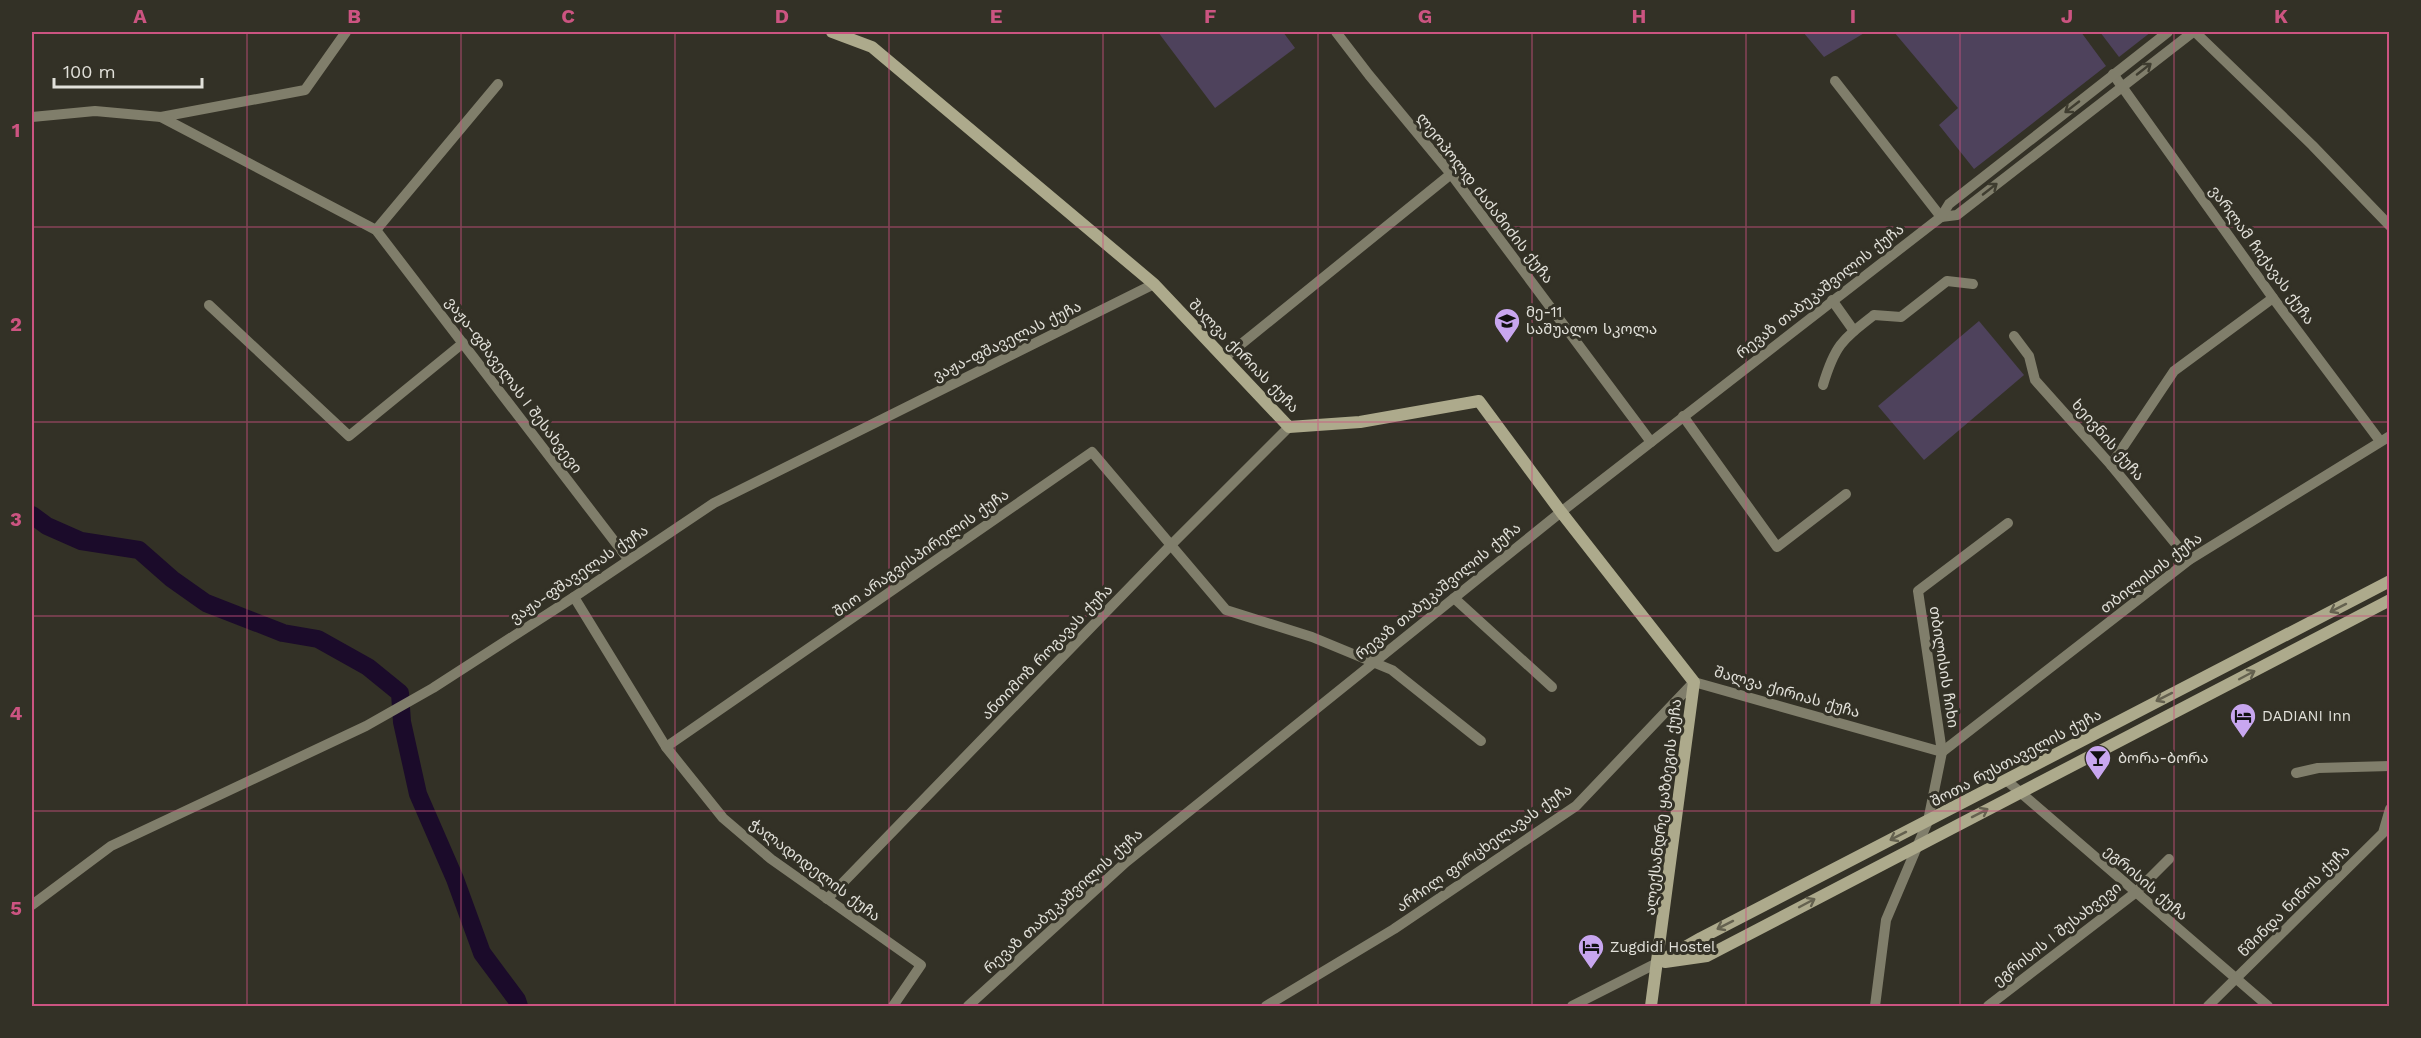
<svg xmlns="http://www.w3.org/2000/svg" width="2421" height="1038" viewBox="0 0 2421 1038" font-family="'Work Sans','Noto Sans Georgian',sans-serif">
<rect width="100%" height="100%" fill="#333126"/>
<g fill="#4e425c">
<polygon points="1158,32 1283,32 1295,48 1215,108"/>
<polygon points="1803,32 1866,32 1824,57"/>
<polygon points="1894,32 2081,32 2106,66 1974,169 1939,125 1958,108"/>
<polygon points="2100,32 2151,32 2119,57"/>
<polygon points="1979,321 2024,375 1924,460 1878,406"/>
</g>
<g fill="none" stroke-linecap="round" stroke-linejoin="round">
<polyline stroke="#1b0b2a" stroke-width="18" points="32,515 47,526 81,541 139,550 172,579 206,603 283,633 318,639 368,667 400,693 402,722 418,794 455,879 482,953 517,1000 519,1006"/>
<g stroke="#807e6b" stroke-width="10">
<polyline points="1336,32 1369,75 1451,174 1651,442"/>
<polyline points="2195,32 2312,145 2390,226"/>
<polyline points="2113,74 2273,298 2380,441"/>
<polyline points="1835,81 1941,217"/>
<polyline points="32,117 95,111 161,117 305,90 346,32"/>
<polyline points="161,117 376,230 628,559"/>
<polyline points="1941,217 1957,215 2193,32"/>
<polyline points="376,230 498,84"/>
<polyline points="1832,300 1854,331"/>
<polyline points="209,305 349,436 463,343"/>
<polyline points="2014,336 2029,356 2035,380 2111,465 2189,560"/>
<polyline points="1224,358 1451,174"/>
<path d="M1823 385C1835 345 1842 340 1874 315L1901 317 1947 281 1973 284"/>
<polyline points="1683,416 1777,547 1846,494"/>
<polyline points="2111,465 2174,371 2273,298"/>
<polyline points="574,597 666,747 723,818 771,859 921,965 893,1006"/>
<polyline points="1454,598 1552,687"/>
<polyline points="666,747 1092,452 1226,610 1312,637 1392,670 1481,741"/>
<polyline points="1942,752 2189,560 2390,436"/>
<polyline points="2296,773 2318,768 2390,766"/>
<polyline points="2006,780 2268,1006"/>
<polyline points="827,899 1170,546 1289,427"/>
<polyline points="32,905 111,846 366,726 433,688 574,597 714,503 1154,284"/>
<polyline points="968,1006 1126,862 1561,512 1941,217 1949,204 2168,32"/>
<polyline points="1266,1006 1394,929 1576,806 1694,682 1942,752"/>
<polyline points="1572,1006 1657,963"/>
<polyline points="1875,1006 1886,920 1928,821 1942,752 1918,591 2008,523"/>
<polyline points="1988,1006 2135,893 2169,859"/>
<polyline points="2208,1006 2383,833 2390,809"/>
</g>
<g stroke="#adaa8c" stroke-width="12">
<polyline points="832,32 872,47 1154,284 1289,427 1360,422 1479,401 1561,512 1694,682 1651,1006"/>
<polyline points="1665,962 1707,956 2390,600"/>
<polyline points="1657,963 1701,938 2390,581"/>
</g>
</g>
<defs><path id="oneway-shaft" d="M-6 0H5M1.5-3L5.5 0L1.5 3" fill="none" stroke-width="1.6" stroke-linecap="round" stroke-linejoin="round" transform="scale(1.5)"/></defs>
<g stroke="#3f3d30">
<use href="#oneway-shaft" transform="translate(2144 69) rotate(-38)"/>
<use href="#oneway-shaft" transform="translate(2072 107) rotate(142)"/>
<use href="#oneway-shaft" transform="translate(1990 189) rotate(-38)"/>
</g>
<g stroke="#64614f">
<use href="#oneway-shaft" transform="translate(2338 608) rotate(153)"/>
<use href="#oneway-shaft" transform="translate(2247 675) rotate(-28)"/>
<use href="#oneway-shaft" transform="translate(2164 697) rotate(153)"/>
<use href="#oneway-shaft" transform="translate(1980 813) rotate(-27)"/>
<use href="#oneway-shaft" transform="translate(1898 836) rotate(153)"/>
<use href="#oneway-shaft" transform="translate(1807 903) rotate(-28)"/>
<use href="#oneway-shaft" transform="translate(1725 925) rotate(153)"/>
</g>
<path fill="none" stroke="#cc5481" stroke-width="1.5" stroke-opacity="0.55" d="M247 32V1006M461 32V1006M675 32V1006M889 32V1006M1103 32V1006M1318 32V1006M1532 32V1006M1746 32V1006M1960 32V1006M2174 32V1006M32 227H2390M32 422H2390M32 616H2390M32 811H2390"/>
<defs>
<g id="school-pin" transform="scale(1.35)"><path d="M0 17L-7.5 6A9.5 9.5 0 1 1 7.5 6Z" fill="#c8a6ef" stroke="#333126"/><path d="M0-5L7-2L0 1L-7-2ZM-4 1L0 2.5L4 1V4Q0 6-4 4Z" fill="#111"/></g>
<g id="hotel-pin" transform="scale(1.35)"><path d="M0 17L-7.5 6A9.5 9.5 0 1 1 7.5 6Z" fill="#c8a6ef" stroke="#333126"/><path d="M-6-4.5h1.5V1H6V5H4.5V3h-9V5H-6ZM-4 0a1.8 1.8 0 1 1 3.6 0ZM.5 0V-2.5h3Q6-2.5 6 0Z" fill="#111"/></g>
<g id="bar-pin" transform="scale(1.35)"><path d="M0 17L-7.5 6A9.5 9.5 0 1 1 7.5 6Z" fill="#c8a6ef" stroke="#333126"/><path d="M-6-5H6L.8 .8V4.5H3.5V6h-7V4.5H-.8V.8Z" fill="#111"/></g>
</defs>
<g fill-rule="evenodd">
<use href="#school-pin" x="1507" y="321"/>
<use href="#hotel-pin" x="2243" y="716"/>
<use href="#bar-pin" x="2098" y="758"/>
<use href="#hotel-pin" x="1591" y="947"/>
</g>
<g text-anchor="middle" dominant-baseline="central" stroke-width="6" stroke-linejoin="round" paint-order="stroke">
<g font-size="15" fill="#e2e1da" stroke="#333126">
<text transform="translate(1485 198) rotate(52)">ლეოპოლდ ძაძამიძის ქუჩა</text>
<text transform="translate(2262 255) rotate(54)">ვარლამ ჩიქავას ქუჩა</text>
<text transform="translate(1820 291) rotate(-38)">რევაზ თაბუკაშვილის ქუჩა</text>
<text transform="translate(1007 341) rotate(-26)">ვაჟა-ფშაველას ქუჩა</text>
<text transform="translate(1244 356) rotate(46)">შალვა ქირიას ქუჩა</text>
<text transform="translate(514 385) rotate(53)">ვაჟა-ფშაველას I შესახვევი</text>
<text transform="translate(2108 440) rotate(49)">ხეივნის ქუჩა</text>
<text transform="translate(921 553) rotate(-35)">შიო არაგვისპირელის ქუჩა</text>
<text transform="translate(2151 573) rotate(-37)">თბილისის ქუჩა</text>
<text transform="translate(579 574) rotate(-34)">ვაჟა-ფშაველას ქუჩა</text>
<text transform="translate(1438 591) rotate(-39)">რევაზ თაბუკაშვილის ქუჩა</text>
<text transform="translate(1047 652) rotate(-46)">ანთიმოზ როგავას ქუჩა</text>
<text transform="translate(1944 667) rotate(81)">თბილისის ჩიხი</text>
<text transform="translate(1787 692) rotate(16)">შალვა ქირიას ქუჩა</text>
<text transform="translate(2016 758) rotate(-28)">შოთა რუსთაველის ქუჩა</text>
<text transform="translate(1663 807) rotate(-83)">ალექსანდრე ყაზბეგის ქუჩა</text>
<text transform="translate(1484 848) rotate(-35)">არჩილ ფირცხელავას ქუჩა</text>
<text transform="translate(815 870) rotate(37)">ჭალადიდელის ქუჩა</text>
<text transform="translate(2146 883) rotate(41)">ეგრისის ქუჩა</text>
<text transform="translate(1063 901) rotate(-42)">რევაზ თაბუკაშვილის ქუჩა</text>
<text transform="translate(2294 901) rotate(-45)">წმინდა ნინოს ქუჩა</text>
<text transform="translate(2057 934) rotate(-38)">ეგრისის I შესახვევი</text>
</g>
<g font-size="15" fill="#e2e1da" stroke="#333126" text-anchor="start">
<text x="1526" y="312">მე-11<tspan x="1526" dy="17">საშუალო სკოლა</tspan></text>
<text x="2262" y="716">DADIANI Inn</text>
<text x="2118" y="758">ბორა-ბორა</text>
<text x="1610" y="947">Zugdidi Hostel</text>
</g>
</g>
<rect width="2421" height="1038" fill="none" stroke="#333126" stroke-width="66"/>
<path d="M54 78v9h148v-9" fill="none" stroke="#e2e1da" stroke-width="3"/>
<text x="63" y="78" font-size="18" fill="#e2e1da" stroke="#333126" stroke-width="4.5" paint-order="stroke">100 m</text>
<rect x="33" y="33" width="2355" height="972" fill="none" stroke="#cc5481" stroke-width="2"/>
<g font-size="20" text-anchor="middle" font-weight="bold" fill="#cc5481">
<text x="140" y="23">A</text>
<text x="354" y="23">B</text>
<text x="568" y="23">C</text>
<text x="782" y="23">D</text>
<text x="996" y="23">E</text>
<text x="1210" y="23">F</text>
<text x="1425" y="23">G</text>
<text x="1639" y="23">H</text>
<text x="1853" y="23">I</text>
<text x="2067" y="23">J</text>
<text x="2281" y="23">K</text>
<text x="16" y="137">1</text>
<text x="16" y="331">2</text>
<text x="16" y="526">3</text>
<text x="16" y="720">4</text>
<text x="16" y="915">5</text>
</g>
</svg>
